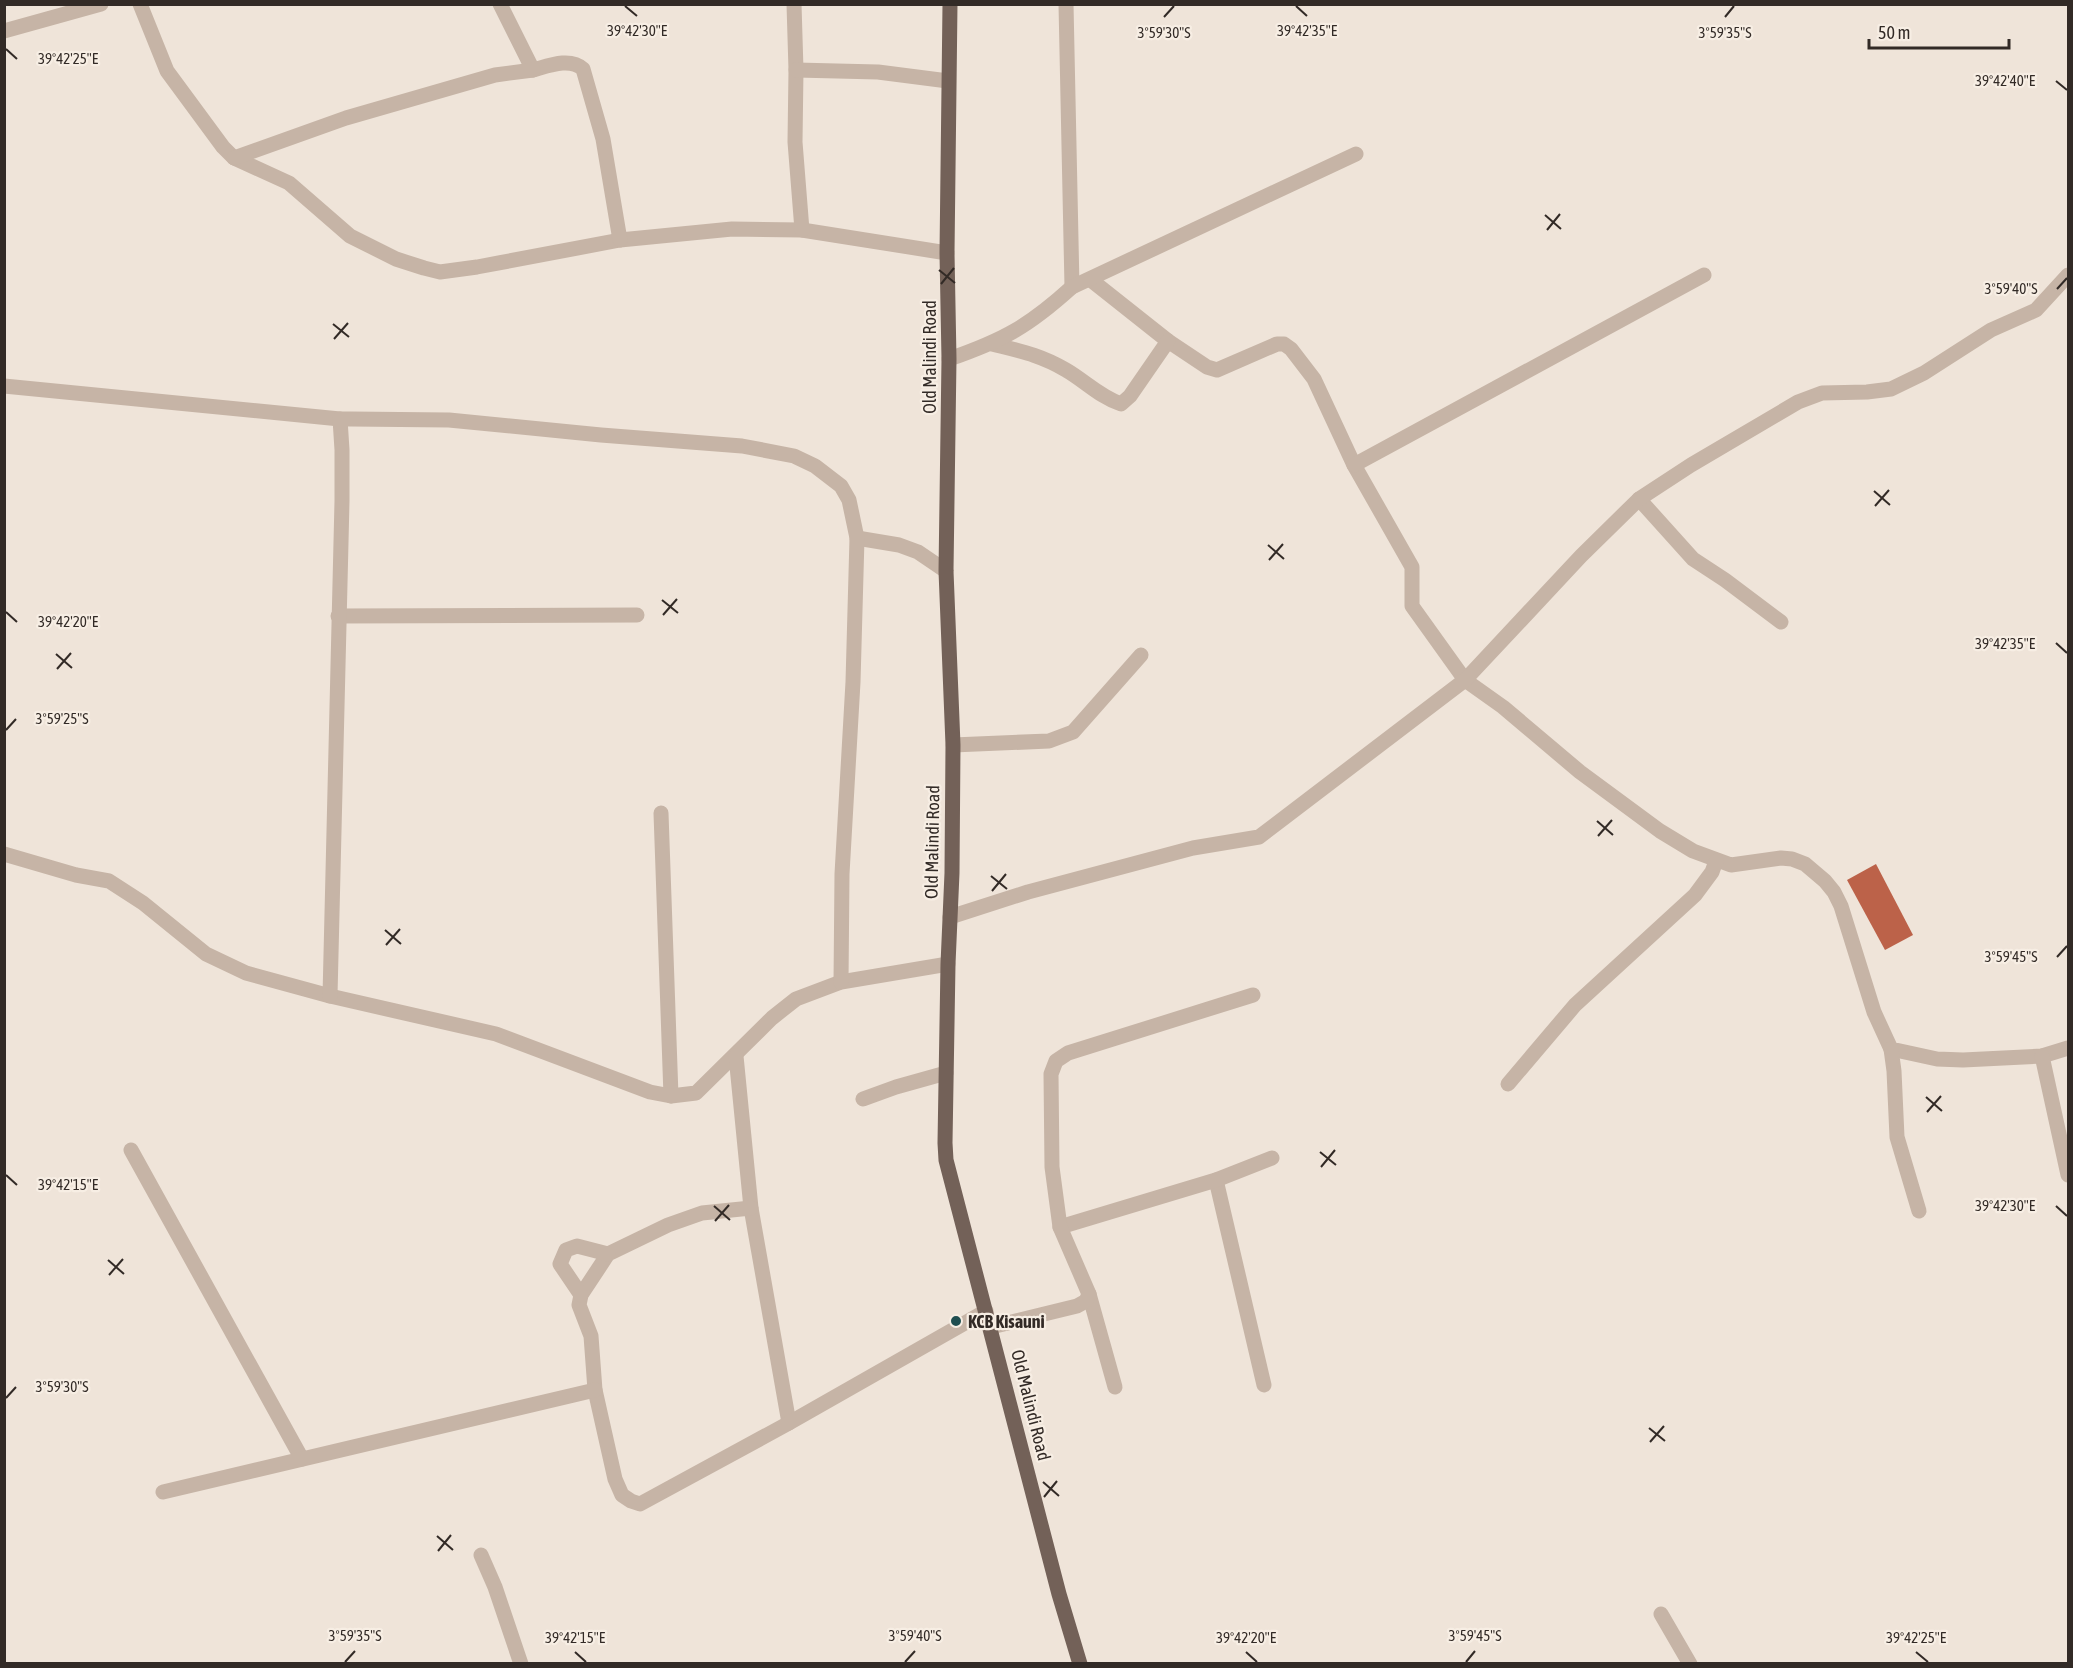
<svg xmlns="http://www.w3.org/2000/svg" width="2073" height="1668" viewBox="0 0 2073 1668" font-family="'Asap Condensed',sans-serif">
<rect width="100%" height="100%" fill="#efe4d9"/>
<polygon fill="#bc6249" points="1876,864 1913,935 1885,950 1847,880"/>
<g fill="none" stroke-linecap="round" stroke-linejoin="round">
<g stroke="#c6b4a6" stroke-width="15">
<polyline points="140,4 167,71 223,147 234,158 289,183 350,236 396,259 424,268 440,272 477,267 620,240 732,229 802,230 947,253"/>
<path d="M500 4 533 70C548 66 570 57 583 69L603 139 620 240"/>
<polyline points="794,4 796,70 795,142 802,230"/>
<polyline points="1066,4 1072,287"/>
<polyline points="4,31 101,4"/>
<polyline points="796,70 878,72 948,81"/>
<polyline points="234,158 346,118 495,75 533,70"/>
<polyline points="1091,280 1168,341 1207,367 1217,370 1277,344 1284,344 1291,349 1314,379 1354,465 1412,567 1412,606 1465,680 1503,707 1580,772 1660,831 1693,851 1731,865 1781,858 1792,859 1805,864 1825,881 1834,892 1841,906 1874,1012 1891,1049 1937,1059 1963,1060 2042,1056 2068,1048"/>
<path d="M992 344C1020 351 1041 355 1066 370 1085 381 1100 397 1121 404L1130 396 1168 341"/>
<path d="M949 359C1004 340 1029 326 1072 287L1356 154"/>
<polyline points="4,386 340,419"/>
<polyline points="1354,465 1704,275"/>
<polyline points="1639,499 1693,559 1725,580 1781,622"/>
<polyline points="857,538 899,545 918,552 946,571"/>
<polyline points="338,616 637,615"/>
<polyline points="953,745 1049,741 1073,732 1141,655"/>
<polyline points="661,813 671,1096"/>
<polyline points="4,854 76,875 109,881 143,903 206,954 246,973 330,996 496,1034 650,1092 671,1096 696,1093 772,1018 796,999 841,982 948,964"/>
<polyline points="950,917 1028,892 1193,848 1259,837 1465,680 1581,556 1639,499 1691,465 1798,402 1822,393 1867,392 1891,389 1924,373 1991,330 2036,310 2068,275"/>
<polyline points="330,996 342,501 342,450 340,419 351,419 449,420 601,435 742,446 794,456 815,466 841,486 849,500 857,538 853,682 842,874 841,982"/>
<polyline points="1891,1049 1894,1071 1897,1137 1919,1211"/>
<polyline points="736,1056 751,1208 789,1423"/>
<polyline points="2042,1056 2068,1175"/>
<polyline points="1508,1084 1575,1005 1695,895 1712,872 1716,861"/>
<polyline points="863,1099 896,1087 946,1073"/>
<polyline points="131,1150 302,1459"/>
<polyline points="1216,1180 1264,1385"/>
<polyline points="751,1208 702,1213 668,1225 608,1254 581,1295 579,1305 591,1336 595,1390 615,1479 622,1495 631,1501 640,1504 789,1423 986,1311"/>
<polyline points="1060,1227 1216,1180 1272,1158"/>
<polyline points="1089,1294 1115,1387"/>
<polyline points="581,1295 560,1264 566,1250 577,1246 608,1254"/>
<polyline points="991,1327 1077,1306 1086,1301 1089,1294 1060,1227 1052,1167 1051,1074 1056,1061 1068,1053 1253,995"/>
<polyline points="163,1492 595,1390"/>
<polyline points="481,1555 495,1587 521,1664"/>
<polyline points="1661,1614 1690,1664"/>
</g>
<polyline stroke="#736158" stroke-width="15" points="950,4 947,253 949,359 946,571 953,745 952,873 948,964 945,1143 946,1160 1059,1594 1080,1664"/>
</g>
<path fill="none" stroke="#322a26" stroke-width="2" d="M625 6 637 16M1296 6 1307 16M1164 17 1174 6M1725 17 1734 6M6 49 17 59M2056 81 2067 90M1545 215 1561 229M1547 230 1560 214M939 270 955 283M941 284 954 268M2057 289 2067 278M333 324 349 337M334 339 348 323M1874 491 1890 505M1875 506 1889 490M1268 545 1284 559M1269 560 1283 544M662 600 678 613M6 612 17 622M663 615 677 599M2056 643 2067 653M56 654 72 668M57 669 71 653M6 730 16 719M1597 821 1613 835M1598 836 1612 820M991 876 1007 889M992 891 1006 874M385 930 401 944M386 945 400 929M2057 957 2067 946M1926 1097 1942 1111M1927 1112 1941 1096M1320 1152 1336 1165M1321 1167 1335 1150M6 1175 17 1185M714 1206 730 1220M2056 1206 2067 1216M715 1221 729 1205M108 1260 124 1274M109 1275 123 1259M6 1398 16 1387M1649 1428 1665 1441M1650 1442 1664 1426M1043 1482 1059 1496M1044 1497 1057 1481M437 1536 453 1550M438 1551 451 1535M575 1652 586 1662M1246 1652 1257 1662M1916 1652 1928 1662M345 1662 355 1651M905 1662 915 1651M1466 1662 1475 1651"/>
<circle fill="#1f4e50" stroke="#f7eee4" stroke-width="2" cx="956" cy="1321" r="6"/>
<g text-anchor="middle" dominant-baseline="central" stroke-width="4.5" stroke-linejoin="round" paint-order="stroke">
<g font-size="18" fill="#322a26" stroke="#f7eee4">
<text transform="translate(929 357) rotate(-90)">Old Malindi Road</text>
<text transform="translate(932 842) rotate(-89)">Old Malindi Road</text>
<text transform="translate(1031 1405) rotate(76)">Old Malindi Road</text>
</g>
<g font-size="18" font-weight="bold" fill="#322a26" stroke="#f7eee4" text-anchor="start">
<text x="968" y="1321">KCB Kisauni</text>
</g>
</g>
<g font-size="15" text-anchor="middle" fill="#322a26" stroke="#f7eee4" stroke-width="4.5" stroke-linejoin="round" paint-order="stroke">
<text x="637" y="36">39°42'30"E</text>
<text x="1307" y="36">39°42'35"E</text>
<text x="1164" y="38">3°59'30"S</text>
<text x="1725" y="38">3°59'35"S</text>
<text x="68" y="64">39°42'25"E</text>
<text x="2005" y="86">39°42'40"E</text>
<text x="2011" y="294">3°59'40"S</text>
<text x="68" y="627">39°42'20"E</text>
<text x="2005" y="649">39°42'35"E</text>
<text x="62" y="724">3°59'25"S</text>
<text x="2011" y="962">3°59'45"S</text>
<text x="68" y="1190">39°42'15"E</text>
<text x="2005" y="1211">39°42'30"E</text>
<text x="62" y="1392">3°59'30"S</text>
<text x="355" y="1641">3°59'35"S</text>
<text x="915" y="1641">3°59'40"S</text>
<text x="1475" y="1641">3°59'45"S</text>
<text x="575" y="1643">39°42'15"E</text>
<text x="1246" y="1643">39°42'20"E</text>
<text x="1916" y="1643">39°42'25"E</text>
</g>
<rect width="2073" height="1668" fill="none" stroke="#322a26" stroke-width="12"/>
<path d="M1869 39v9h140v-9" fill="none" stroke="#322a26" stroke-width="3"/>
<text x="1878" y="39" font-size="18" fill="#322a26" stroke="#f7eee4" stroke-width="4.5" paint-order="stroke">50 m</text>
</svg>
